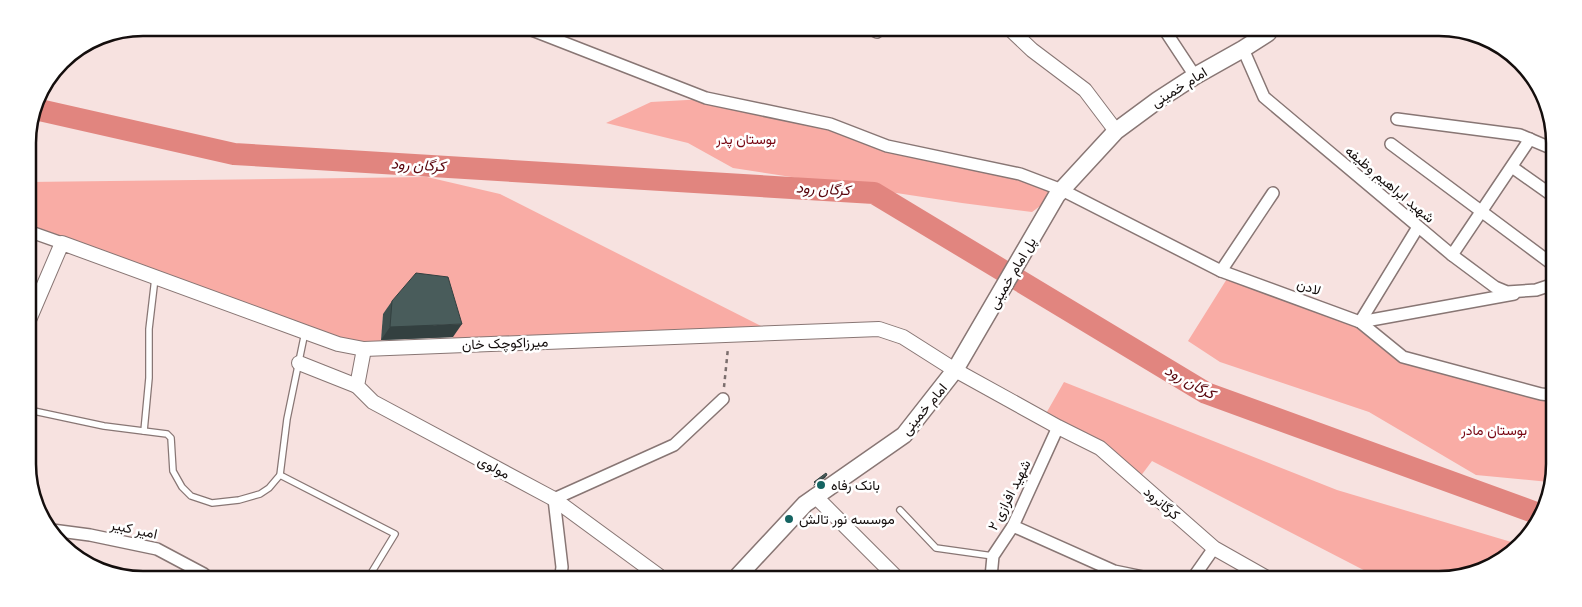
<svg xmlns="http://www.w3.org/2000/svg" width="1582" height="607" viewBox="0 0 1582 607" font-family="Raleway,Vazirmatn,sans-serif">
<rect width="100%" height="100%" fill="#f7e2e0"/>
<g fill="#f9aca5">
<polygon points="705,99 830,124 1062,190 1032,212 962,203 733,168 688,143 606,123 651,102"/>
<polygon points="427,177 500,194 773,332 455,345 439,289 383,314 381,348 364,349 28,231 28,182"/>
<polygon points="1230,274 1360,322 1403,357 1550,395 1549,482 1476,475 1369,412 1220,362 1188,341"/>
<polygon points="1064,382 1337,490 1518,544 1509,556 1446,579 1381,579 1152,461 1137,481 1044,417"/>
</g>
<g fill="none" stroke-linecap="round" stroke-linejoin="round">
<polyline stroke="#e1857f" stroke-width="22" points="35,109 234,154 874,193 1206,393 1539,514"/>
<g stroke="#887674" stroke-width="8">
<g id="service">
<polyline points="29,410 104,426 167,434 171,438 173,471 182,487 191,496 212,503 239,500 260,494 269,488 280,475 287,419 305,332"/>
<polyline points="144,431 149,378 149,329 155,278"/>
<polyline points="280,475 395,534 370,575"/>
<polyline points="900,510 936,548 993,556"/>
</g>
</g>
<g stroke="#887674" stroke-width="14">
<g id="minor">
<polyline points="529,29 706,98 830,124 887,146 1020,174 1062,190 1221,271 1360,322 1403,357 1541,394 1550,395"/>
<polyline points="875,31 877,32"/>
<polyline points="1166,32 1195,76"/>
<polyline points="1243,49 1264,97 1452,255 1495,287 1507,292 1536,290 1551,285"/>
<polyline points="1397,119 1520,135 1553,149"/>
<polyline points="1391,144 1552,264"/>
<polyline points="1512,167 1553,196"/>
<polyline points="28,231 62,243"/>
<polyline points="1452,255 1530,139"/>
<polyline points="1221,271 1273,193"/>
<polyline points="1360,322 1514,294"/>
<polyline points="1360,322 1418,227"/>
<polyline points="1013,526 1114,571 1148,578"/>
<polyline points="52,530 90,535 157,549 204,574"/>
<polyline points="561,575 562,567 554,499 674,445 723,399"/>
<polyline points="991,577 993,556 1013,526 1058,427"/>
<polyline points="1193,578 1214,548"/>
</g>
</g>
<g stroke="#887674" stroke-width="16">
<g id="tertiary">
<polyline points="1012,31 1032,50 1085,90 1116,131"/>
<polyline points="29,320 62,243 305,332 338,344 364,349 879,329 903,337 955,370 1058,427 1100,448 1214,548 1267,578"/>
<polyline points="364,349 357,386 373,402 554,499 659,576"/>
<polyline points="299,363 357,386"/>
<polyline points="815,496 896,577"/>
</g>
</g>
<g stroke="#887674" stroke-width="19">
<polyline id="secondary" points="738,576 805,504 904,435 955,370 1057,195 1116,131 1158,100 1195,76 1243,49 1268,33"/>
</g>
<polyline stroke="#7b6e6d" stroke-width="2.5" stroke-dasharray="4 4" stroke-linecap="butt" points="724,387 728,348"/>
<use href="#service" stroke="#fff" stroke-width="5.5"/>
<use href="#minor" stroke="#fff" stroke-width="11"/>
<use href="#tertiary" stroke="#fff" stroke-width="14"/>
<use href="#secondary" stroke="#fff" stroke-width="16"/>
</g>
<polygon fill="#3f4f4e" points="392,301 453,337 381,340 383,314"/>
<g fill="#334040">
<polygon points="462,324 453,337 381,340 390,327"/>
<polygon points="827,475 825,478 813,486 815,483"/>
</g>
<g fill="#495c5b" stroke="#334040">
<polygon points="416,273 448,277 462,324 390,327 392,301"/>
<polygon points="826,473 827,475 815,483 814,482"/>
<polygon points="44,516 50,517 48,523"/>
</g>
<g fill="#156462" stroke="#fff" stroke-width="2">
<circle cx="821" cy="485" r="5"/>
<circle cx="789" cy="519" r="5"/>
</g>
<g text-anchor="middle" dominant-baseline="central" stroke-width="5" stroke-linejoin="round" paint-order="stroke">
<g font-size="14" fill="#140e0d" stroke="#fff">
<text transform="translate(1179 87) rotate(-32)">امام خمینی</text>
<text transform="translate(1390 184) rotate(40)">شهید ابراهیم وظیفه</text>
<text transform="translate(1012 273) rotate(-60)">پل امام خمینی</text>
<text transform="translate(1309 287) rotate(20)">لادن</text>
<text transform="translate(505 343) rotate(-2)">میرزاکوچک خان</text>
<text transform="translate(924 409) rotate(-50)">امام خمینی</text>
<text transform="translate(494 467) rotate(28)">مولوی</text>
<text transform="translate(1009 495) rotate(-63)">شهید افرازی ۲</text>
<text transform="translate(1162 503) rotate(41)">کرگانرود</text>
<text transform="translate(134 529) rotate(12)">امیر کبیر</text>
</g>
<g font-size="14" fill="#790713" stroke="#fff">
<text x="746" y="139">بوستان پدر</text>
<text x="1494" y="430">بوستان مادر</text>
</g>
<g font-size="14" fill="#140e0d" stroke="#fff" text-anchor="start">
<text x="831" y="485">بانک رفاه</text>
<text x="799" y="519">موسسه نور تالش</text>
</g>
<g font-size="15" font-style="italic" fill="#59050c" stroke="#fff">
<text transform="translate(418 165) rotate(3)">کرگان رود</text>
<text transform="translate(823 189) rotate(3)">کرگان رود</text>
<text transform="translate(1190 382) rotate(29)">کرگان رود</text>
</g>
</g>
<path d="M0 0H1582V607H0ZM143 36H1439A107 107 0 0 1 1546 143V464A107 107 0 0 1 1439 571H143A107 107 0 0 1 36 464V143A107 107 0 0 1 143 36Z" fill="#fff" fill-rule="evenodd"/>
<path fill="none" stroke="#140e0d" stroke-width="2.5" d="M143 36H1439A107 107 0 0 1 1546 143V464A107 107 0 0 1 1439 571H143A107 107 0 0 1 36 464V143A107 107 0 0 1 143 36Z"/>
</svg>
